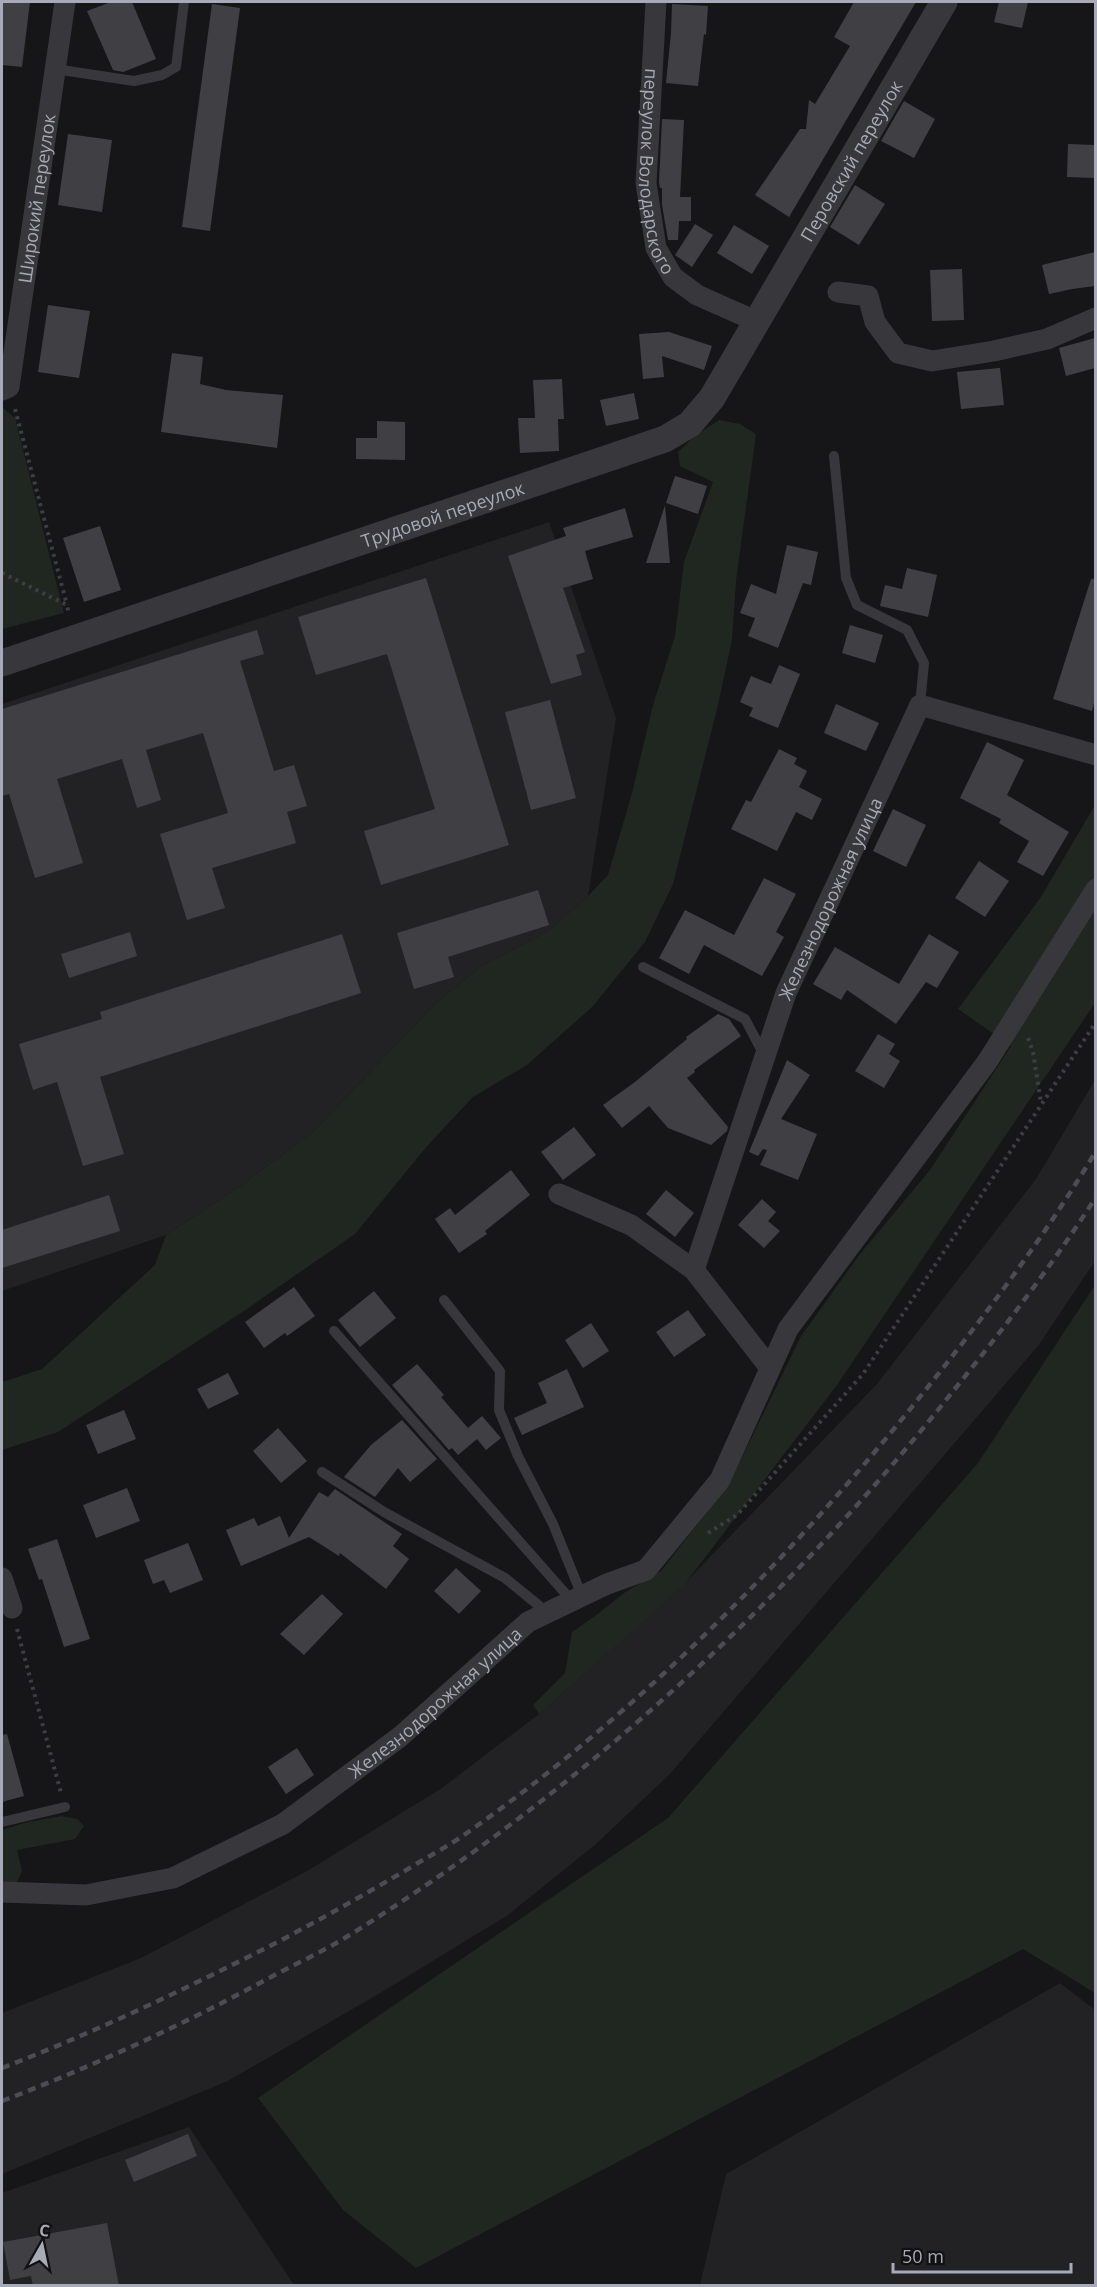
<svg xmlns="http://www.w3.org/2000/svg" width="1097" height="2287" viewBox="0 0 1097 2287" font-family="'Open Sans',sans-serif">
<rect width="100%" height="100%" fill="#161517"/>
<g fill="#222124">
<polygon points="549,522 616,718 588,896 550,930 480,967 437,1002 313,1132 242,1185 166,1235 2,1291 2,704"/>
<polygon points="1095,1080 1095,1261 1038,1346 670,1774 596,1844 508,1915 382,1992 228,2081 2,2174 2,2013 141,1958 307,1871 442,1788 539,1714 684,1584 877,1384 1036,1179"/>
<polygon points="1060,1983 1095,2010 1095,2285 700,2285 726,2174"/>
<polygon points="189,2127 294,2285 2,2285 2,2193"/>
</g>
<g fill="#202721">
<polygon points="2,407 15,418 64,613 2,629"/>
<polygon points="719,420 740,424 756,434 736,581 732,640 718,705 673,884 645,942 593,1006 527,1065 473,1097 428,1145 355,1234 244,1311 58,1432 2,1450 2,1382 42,1369 155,1265 166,1235 242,1185 313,1132 437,1002 480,967 550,930 588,896 608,875 632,793 653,705 675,636 684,562 713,482 680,466 678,452 695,436"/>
<polygon points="1095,805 1095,1003 837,1385 684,1585 539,1714 533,1705 565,1673 572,1632 595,1616 624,1593 661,1571 729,1484 801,1336 860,1254 930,1170 1011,1046 958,1009 1041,897"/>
<polygon points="1095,1285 1095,1993 1023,1949 416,2268 343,2210 258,2098 668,1818 978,1463"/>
<polygon points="61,1816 77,1819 84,1826 75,1839 17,1850 22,1871 15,1887 2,1885 2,1830 24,1823"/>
</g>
<g fill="#404044">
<polygon points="2,2 30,2 22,67 2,65"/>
<polygon points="111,2 132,2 156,59 123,72 113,70 87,11"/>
<polygon points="854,2 916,2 789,217 755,195 800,129 806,129 809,100 815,104 850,46 834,37"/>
<polygon points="999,2 1028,2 1022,28 994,22"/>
<polygon points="212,4 240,8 210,231 182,227"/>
<polygon points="672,4 708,6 706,35 704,34 698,86 666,83 671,33"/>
<polygon points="904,101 935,119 914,158 881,141"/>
<polygon points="662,119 684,120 680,197 691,197 691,221 679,221 678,240 668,240 662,205 662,188 660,188 659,182"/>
<polygon points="68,134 112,140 102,212 58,205"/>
<polygon points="1068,144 1095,145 1095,178 1067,177"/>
<polygon points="855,185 885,204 859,245 830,227"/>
<polygon points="695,224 713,235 692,267 675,255"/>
<polygon points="734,225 769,246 752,274 717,253"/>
<polygon points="1095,252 1095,286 1072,289 1049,294 1042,265"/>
<polygon points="962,269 964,320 932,321 930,270"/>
<polygon points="48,305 90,311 79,378 38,372"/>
<polygon points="669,332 712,346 704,370 662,356 664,377 643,379 639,334"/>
<polygon points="1095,338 1095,368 1066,376 1059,348"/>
<polygon points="172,353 203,357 200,384 226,390 283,395 277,448 161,432"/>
<polygon points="1000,368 1004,405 961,409 957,372"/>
<polygon points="562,379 564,419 558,419 559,451 520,453 518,418 535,418 533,380"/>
<polygon points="634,393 639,419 606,426 600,400"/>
<polygon points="377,421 405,422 405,460 356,459 356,438 377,438"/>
<polygon points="675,476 707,486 698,514 666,503"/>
<polygon points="665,505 670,563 646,563"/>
<polygon points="625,508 633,537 585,551 593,579 563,588 585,652 576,655 582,675 551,684 508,556 566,536 563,528"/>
<polygon points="100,526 121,590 84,602 63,538"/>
<polygon points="787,545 818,552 811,585 803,583 778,648 748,636 755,618 740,613 751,584 776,594"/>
<polygon points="907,568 937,575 928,617 880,606 885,585 902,589"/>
<polygon points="426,578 509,845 381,885 364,831 435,809 387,654 316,675 298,617"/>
<polygon points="1091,579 1095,579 1095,699 1092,711 1053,699"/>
<polygon points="850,625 883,635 875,663 842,653"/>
<polygon points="257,630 264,654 240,661 274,771 294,765 307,806 287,812 296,843 212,868 225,908 187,920 160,834 228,813 203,733 146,750 161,800 137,808 122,759 57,779 83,863 35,878 9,794 2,796 2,709"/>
<polygon points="779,665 800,674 778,728 749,716 753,708 740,702 751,676 771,684"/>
<polygon points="550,700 576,798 531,810 505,712"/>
<polygon points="836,704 879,723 866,751 824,733"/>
<polygon points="987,742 1024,760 1007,795 1069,832 1043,876 1017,862 1029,841 999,823 1001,819 960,798"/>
<polygon points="779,749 797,758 794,764 807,771 799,787 822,799 812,820 796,812 777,851 731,829 746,800 751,802"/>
<polygon points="893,809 926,825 906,867 873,851"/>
<polygon points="979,861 1009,881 985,917 955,898"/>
<polygon points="764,878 796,894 776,932 784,937 762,976 704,945 689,974 659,958 685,910 734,935"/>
<polygon points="538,890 549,925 448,957 454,977 414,989 397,933"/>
<polygon points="130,932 137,956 69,978 61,954"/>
<polygon points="342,934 361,993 100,1077 124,1154 83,1166 57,1082 33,1090 19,1044 102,1019 100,1012"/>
<polygon points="929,934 959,952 937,988 926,982 896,1024 847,990 841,1000 813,984 835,947 899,984"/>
<polygon points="718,1014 729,1019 741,1036 694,1070 695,1072 687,1078 728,1127 727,1131 711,1145 668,1128 649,1106 622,1128 603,1105 635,1082 687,1039 686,1037"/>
<polygon points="878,1034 895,1044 889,1054 900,1061 884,1088 855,1071"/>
<polygon points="787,1060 810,1075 781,1119 817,1134 798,1180 760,1165 767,1150 763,1149 758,1156 749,1152"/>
<polygon points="574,1127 596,1155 563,1180 541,1152"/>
<polygon points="511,1170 530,1195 485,1231 487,1234 459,1253 435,1219 450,1208 455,1215"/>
<polygon points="666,1190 694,1213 675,1237 646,1214"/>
<polygon points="109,1195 120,1231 2,1268 2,1230"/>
<polygon points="762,1199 776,1212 768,1221 780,1231 764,1248 738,1225"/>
<polygon points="294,1287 315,1316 287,1336 285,1333 264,1348 245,1322"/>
<polygon points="374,1291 396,1318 360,1347 338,1320"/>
<polygon points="688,1310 706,1335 674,1357 656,1332"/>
<polygon points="591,1323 609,1351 583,1368 565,1340"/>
<polygon points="417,1364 444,1395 441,1397 468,1428 482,1416 501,1438 486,1450 477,1439 458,1455 452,1448 449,1450 392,1385"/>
<polygon points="567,1369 584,1407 522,1435 514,1418 547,1403 538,1383"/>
<polygon points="228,1373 239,1394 208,1409 197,1389"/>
<polygon points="124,1410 136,1439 98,1454 86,1425"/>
<polygon points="402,1420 437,1459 410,1482 398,1468 375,1497 344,1477 371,1445"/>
<polygon points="278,1428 307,1461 281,1483 253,1451"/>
<polygon points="127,1488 140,1521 96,1538 83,1505"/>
<polygon points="335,1489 402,1534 393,1546 409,1559 386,1589 340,1553 339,1556 309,1537 241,1566 226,1530 254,1518 258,1526 280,1516 289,1538 319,1492 328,1497"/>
<polygon points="57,1539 90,1639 64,1647 42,1579 39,1580 28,1549"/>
<polygon points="188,1543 203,1580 170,1593 164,1580 153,1584 144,1560"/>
<polygon points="456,1568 481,1591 459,1614 434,1591"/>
<polygon points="322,1594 343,1614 304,1655 280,1634"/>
<polygon points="7,1734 24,1796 2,1802 2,1735"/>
<polygon points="297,1748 314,1775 286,1794 268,1767"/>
<polygon points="188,2134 197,2156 134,2182 125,2160"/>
<polygon points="107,2223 119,2286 33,2286 31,2276 10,2280 3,2242"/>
</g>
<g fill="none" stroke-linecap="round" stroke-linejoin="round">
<g stroke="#3d3e43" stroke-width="4" stroke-dasharray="3 4.5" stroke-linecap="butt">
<polyline points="15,409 67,605"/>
<polyline points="2,573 67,605 69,615"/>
<polyline points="1028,1038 1033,1052 1041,1103"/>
<polyline points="708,1533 737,1515 863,1374 1096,1022"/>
<polyline points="17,1629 61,1793"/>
</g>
<g stroke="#37373c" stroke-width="10">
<polyline points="55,69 134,81 162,75 176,67 184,2"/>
<polyline points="834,456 846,578 857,605 907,630 924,663 920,705"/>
<polyline points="643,967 745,1019 764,1055"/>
<polyline points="444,1300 500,1371 499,1410 518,1456 553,1524 582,1596"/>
<polyline points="334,1331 572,1601"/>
<polyline points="322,1472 384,1512 505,1578 548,1613"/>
<polyline points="2,1822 65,1807"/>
</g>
<g stroke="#37373c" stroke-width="21">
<path id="s1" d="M656 2 646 183 656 248 673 277 697 295 758 322"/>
<polyline points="838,292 868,296 875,322 898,353 932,361 994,351 1047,339 1096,318"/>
<path id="s2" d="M2 390 9 387 65 2"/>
<polyline points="559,1194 631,1225 694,1270 770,1368"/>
<path id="s3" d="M694 1270 786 993 920 705 1096 755"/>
<polyline points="2,1578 12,1608"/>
<path id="s4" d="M2 1892 86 1895 173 1878 283 1824 401 1736 528 1622 607 1584 646 1570 720 1480 788 1329 987 1062 1096 889"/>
</g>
<path stroke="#37373c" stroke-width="27" id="s5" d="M2 663 665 439 690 424 712 398 944 2"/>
<g stroke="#4c4d53" stroke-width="4.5" stroke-dasharray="8 6" stroke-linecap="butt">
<path d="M2 2068C93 2033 181 1991 268 1947 316 1922 362 1896 408 1869 427 1857 447 1847 464 1835 644 1709 800 1549 935 1378 993 1305 1048 1231 1096 1151"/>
<path d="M2 2101C94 2066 184 2024 271 1977 297 1963 324 1951 348 1936 581 1791 784 1604 954 1390 1004 1328 1053 1264 1096 1197"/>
</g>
</g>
<g text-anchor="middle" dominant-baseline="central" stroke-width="4.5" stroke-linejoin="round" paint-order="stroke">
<g font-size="18" fill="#a8abb7" stroke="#111012">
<text stroke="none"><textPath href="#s5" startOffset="1038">Перовский переулок</textPath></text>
<text stroke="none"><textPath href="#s1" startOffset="171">переулок Володарского</textPath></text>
<text stroke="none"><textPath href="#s2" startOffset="198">Широкий переулок</textPath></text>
<text stroke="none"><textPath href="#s5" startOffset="465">Трудовой переулок</textPath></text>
<text stroke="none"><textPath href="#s3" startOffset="396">Железнодорожная улица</textPath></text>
<text stroke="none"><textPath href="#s4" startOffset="490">Железнодорожная улица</textPath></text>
</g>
</g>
<rect width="1097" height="2287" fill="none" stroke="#a8abb7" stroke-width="6"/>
<g transform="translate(42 2245) rotate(9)" stroke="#111012" stroke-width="4.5" paint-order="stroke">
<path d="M0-4.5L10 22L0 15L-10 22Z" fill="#a8abb7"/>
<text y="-9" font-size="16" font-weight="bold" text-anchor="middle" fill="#a8abb7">С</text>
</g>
<path d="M893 2263v9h178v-9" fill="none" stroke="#a8abb7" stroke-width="3"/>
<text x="902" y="2263" font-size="18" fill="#a8abb7" stroke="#111012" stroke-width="4.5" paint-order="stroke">50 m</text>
</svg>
